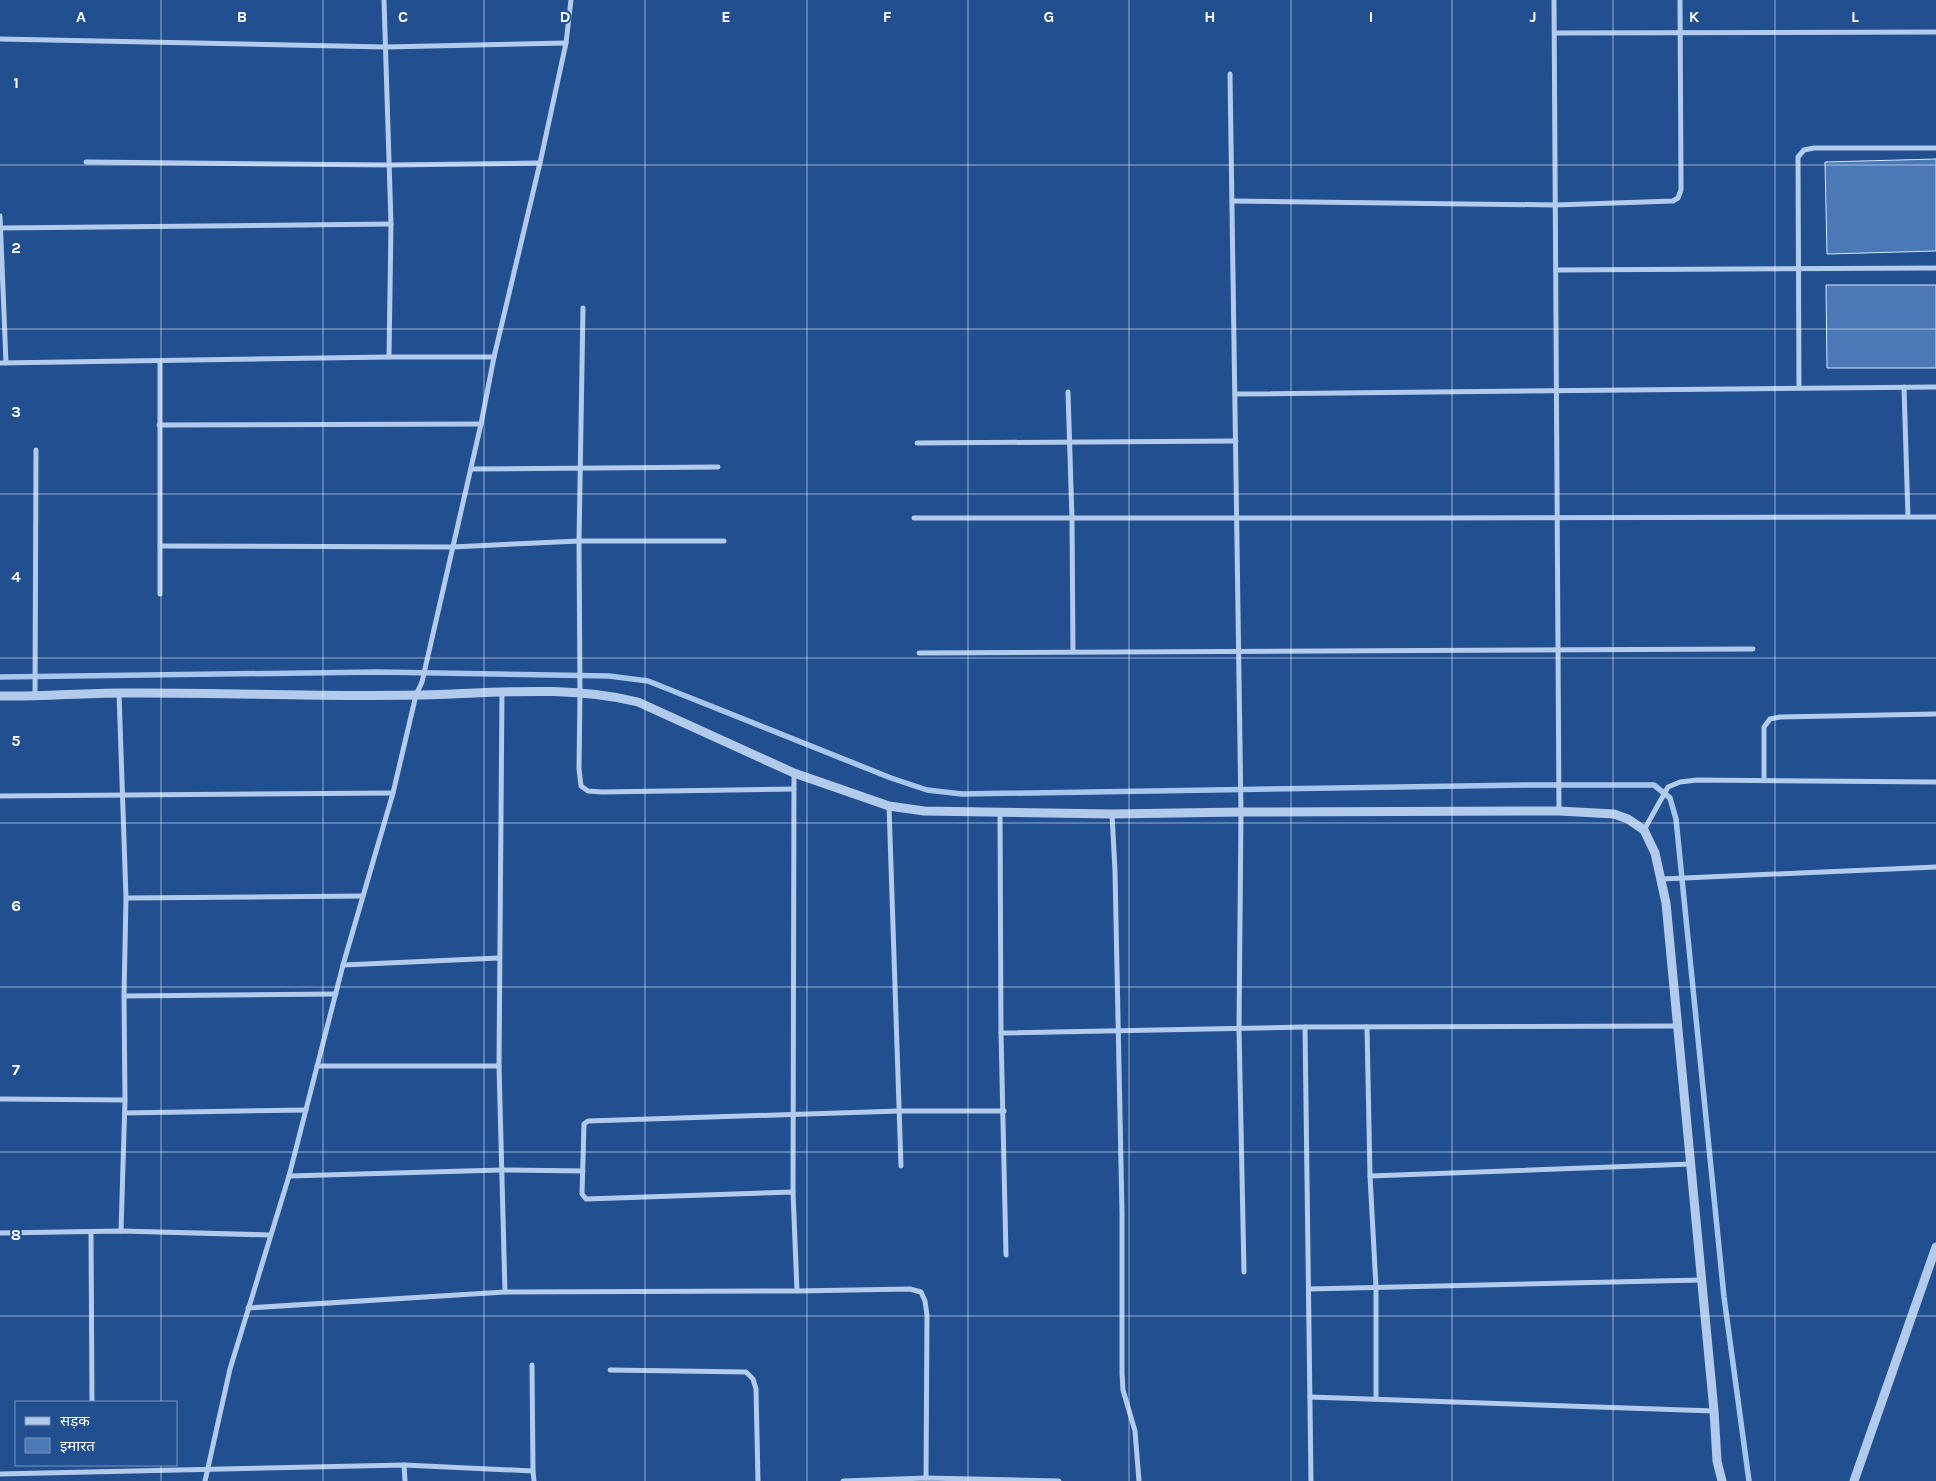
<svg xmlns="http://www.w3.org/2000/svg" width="1936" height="1481" viewBox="0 0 1936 1481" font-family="Karla,'Noto Sans Devanagari',sans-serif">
<rect width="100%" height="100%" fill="#224f8f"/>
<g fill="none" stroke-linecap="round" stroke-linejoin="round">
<polyline stroke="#a6c6ed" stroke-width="5.5" points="0,677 377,672 609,676 648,681 891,778 927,790 962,794 1529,785 1654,785 1670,798 1676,819 1724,1297 1749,1481"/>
</g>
<g fill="#4b78b6" stroke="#d7e6f9">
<polygon points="1936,159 1936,251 1827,254 1825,162"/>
<polygon points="1826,285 1936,285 1936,368 1827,368"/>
</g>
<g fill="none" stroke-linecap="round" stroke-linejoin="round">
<g stroke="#b2cbec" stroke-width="5">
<polyline points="384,0 391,224 389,357"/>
<polyline points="1554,0 1559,811"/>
<polyline points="1555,33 1936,32"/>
<polyline points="0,39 386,47 566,43"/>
<polyline points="1230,74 1241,812 1239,1029 1244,1272"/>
<polyline points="86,162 390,165 540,163"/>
<polyline points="1232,201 1556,205 1673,201 1678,198 1681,190 1681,180 1680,0"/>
<polyline points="0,216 6,363"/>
<polyline points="0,228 391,224"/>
<polyline points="1556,270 1936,268"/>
<polyline points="583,308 579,541 580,693 579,769 581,786 588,791 602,792 794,789"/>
<polyline points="0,363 389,357 494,357"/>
<polyline points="1904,387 1908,517"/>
<polyline points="1799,388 1798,157 1804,150 1814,148 1936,148"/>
<polyline points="1068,392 1072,519 1073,652"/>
<polyline points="1235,394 1936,387"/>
<polyline points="159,425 481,424"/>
<polyline points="917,443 1236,441"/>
<polyline points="471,469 718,467"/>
<path d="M914 518C1255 519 1595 517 1936 517"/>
<polyline points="160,546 452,547 579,541 724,541"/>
<polyline points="160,594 160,361"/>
<polyline points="919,653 1753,649"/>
<polyline points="502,691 499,1066 505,1292"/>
<polyline points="119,693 126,898 124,996 125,1100 121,1231"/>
<polyline points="35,697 36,450"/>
<polyline points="794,773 793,1192 797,1291"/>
<polyline points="1764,780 1764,727 1770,719 1780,717 1936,714"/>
<polyline points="0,796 393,793"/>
<polyline points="889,806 901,1166"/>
<polyline points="1000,812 1001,1033 1305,1027 1678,1026"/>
<polyline points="1112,814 1115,871 1122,1213 1122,1373 1123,1390 1135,1431 1139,1481"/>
<polyline points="1644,830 1668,787 1680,782 1697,780 1936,782"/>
<polyline points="1662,879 1936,867"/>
<polyline points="126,898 363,896"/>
<polyline points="343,965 499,958"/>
<polyline points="124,996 336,994"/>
<polyline points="1305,1027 1311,1481"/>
<polyline points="1367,1027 1370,1176"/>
<polyline points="1001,1033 1006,1255"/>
<polyline points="317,1066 499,1066"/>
<polyline points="0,1099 125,1100"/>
<polyline points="125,1113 306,1110"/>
<polyline points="289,1176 501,1170 583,1171"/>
<polyline points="793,1192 586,1199 582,1194 584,1124 588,1121 899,1111 1004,1111"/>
<polyline points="91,1232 92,1402"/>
<polyline points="0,1233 121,1231 270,1235"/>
<polyline points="1309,1289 1701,1280"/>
<polyline points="248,1308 505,1292 797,1291 910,1289 921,1292 925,1301 927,1315 926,1478"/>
<polyline points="610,1370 746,1372 753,1379 756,1389 758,1481"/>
<polyline points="1310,1397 1714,1411"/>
<polyline points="1376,1399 1376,1287 1370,1176 1691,1164"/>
<polyline points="404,1465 405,1481"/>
<polyline points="533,1471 534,1481"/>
<polyline points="0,1474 404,1465 533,1471 532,1365"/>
<polyline points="205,1481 230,1369 289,1176 343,965 393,793 416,695 422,682 481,424 494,357 540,163 566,43 571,0"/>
<polyline points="843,1481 926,1478 1059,1481"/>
</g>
<g stroke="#b2cbec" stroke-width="9">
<path d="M0 696C40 697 80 693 121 693 219 692 317 697 416 695 489 694 565 684 638 702L794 773 889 806 924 811 1112 814 1241 812 1559 811 1614 814 1628 819 1644 830 1655 853 1666 903 1714 1411 1717 1461 1722 1481"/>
<polyline points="1854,1481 1936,1247"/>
</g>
</g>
<path fill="none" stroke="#fff" stroke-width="1" stroke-opacity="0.55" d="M161 0V1402M323 0V1481M484 0V1481M645 0V1481M807 0V1481M968 0V1481M1129 0V1481M1291 0V1481M1452 0V1481M1613 0V1481M1775 0V1481M0 165H1936M0 329H1936M0 494H1936M0 658H1936M0 823H1936M0 987H1936M0 1152H1936M0 1316H1936M161 1465V1481"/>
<g font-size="16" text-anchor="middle" font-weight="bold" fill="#fff" stroke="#224f8f" stroke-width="4" stroke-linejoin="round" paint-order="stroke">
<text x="81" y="22">A</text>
<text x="242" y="22">B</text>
<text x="403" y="22">C</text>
<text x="565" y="22">D</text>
<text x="726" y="22">E</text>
<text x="887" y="22">F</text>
<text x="1049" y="22">G</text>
<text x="1210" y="22">H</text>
<text x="1371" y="22">I</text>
<text x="1533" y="22">J</text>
<text x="1694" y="22">K</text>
<text x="1855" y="22">L</text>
<text x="16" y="88">1</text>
<text x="16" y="253">2</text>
<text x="16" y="417">3</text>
<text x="16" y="582">4</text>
<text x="16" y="746">5</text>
<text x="16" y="911">6</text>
<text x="16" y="1075">7</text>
<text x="16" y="1240">8</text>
</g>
<rect x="15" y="1401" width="162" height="65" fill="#224f8f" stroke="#7a95bc"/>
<rect x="25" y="1417" width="25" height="8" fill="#b2cbec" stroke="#7a95bc"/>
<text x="60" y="1426" font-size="15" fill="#ffffff">सड़क</text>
<rect x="25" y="1438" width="25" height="15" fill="#4b78b6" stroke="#7a95bc"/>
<text x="60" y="1451" font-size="15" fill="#ffffff">इमारत</text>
</svg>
